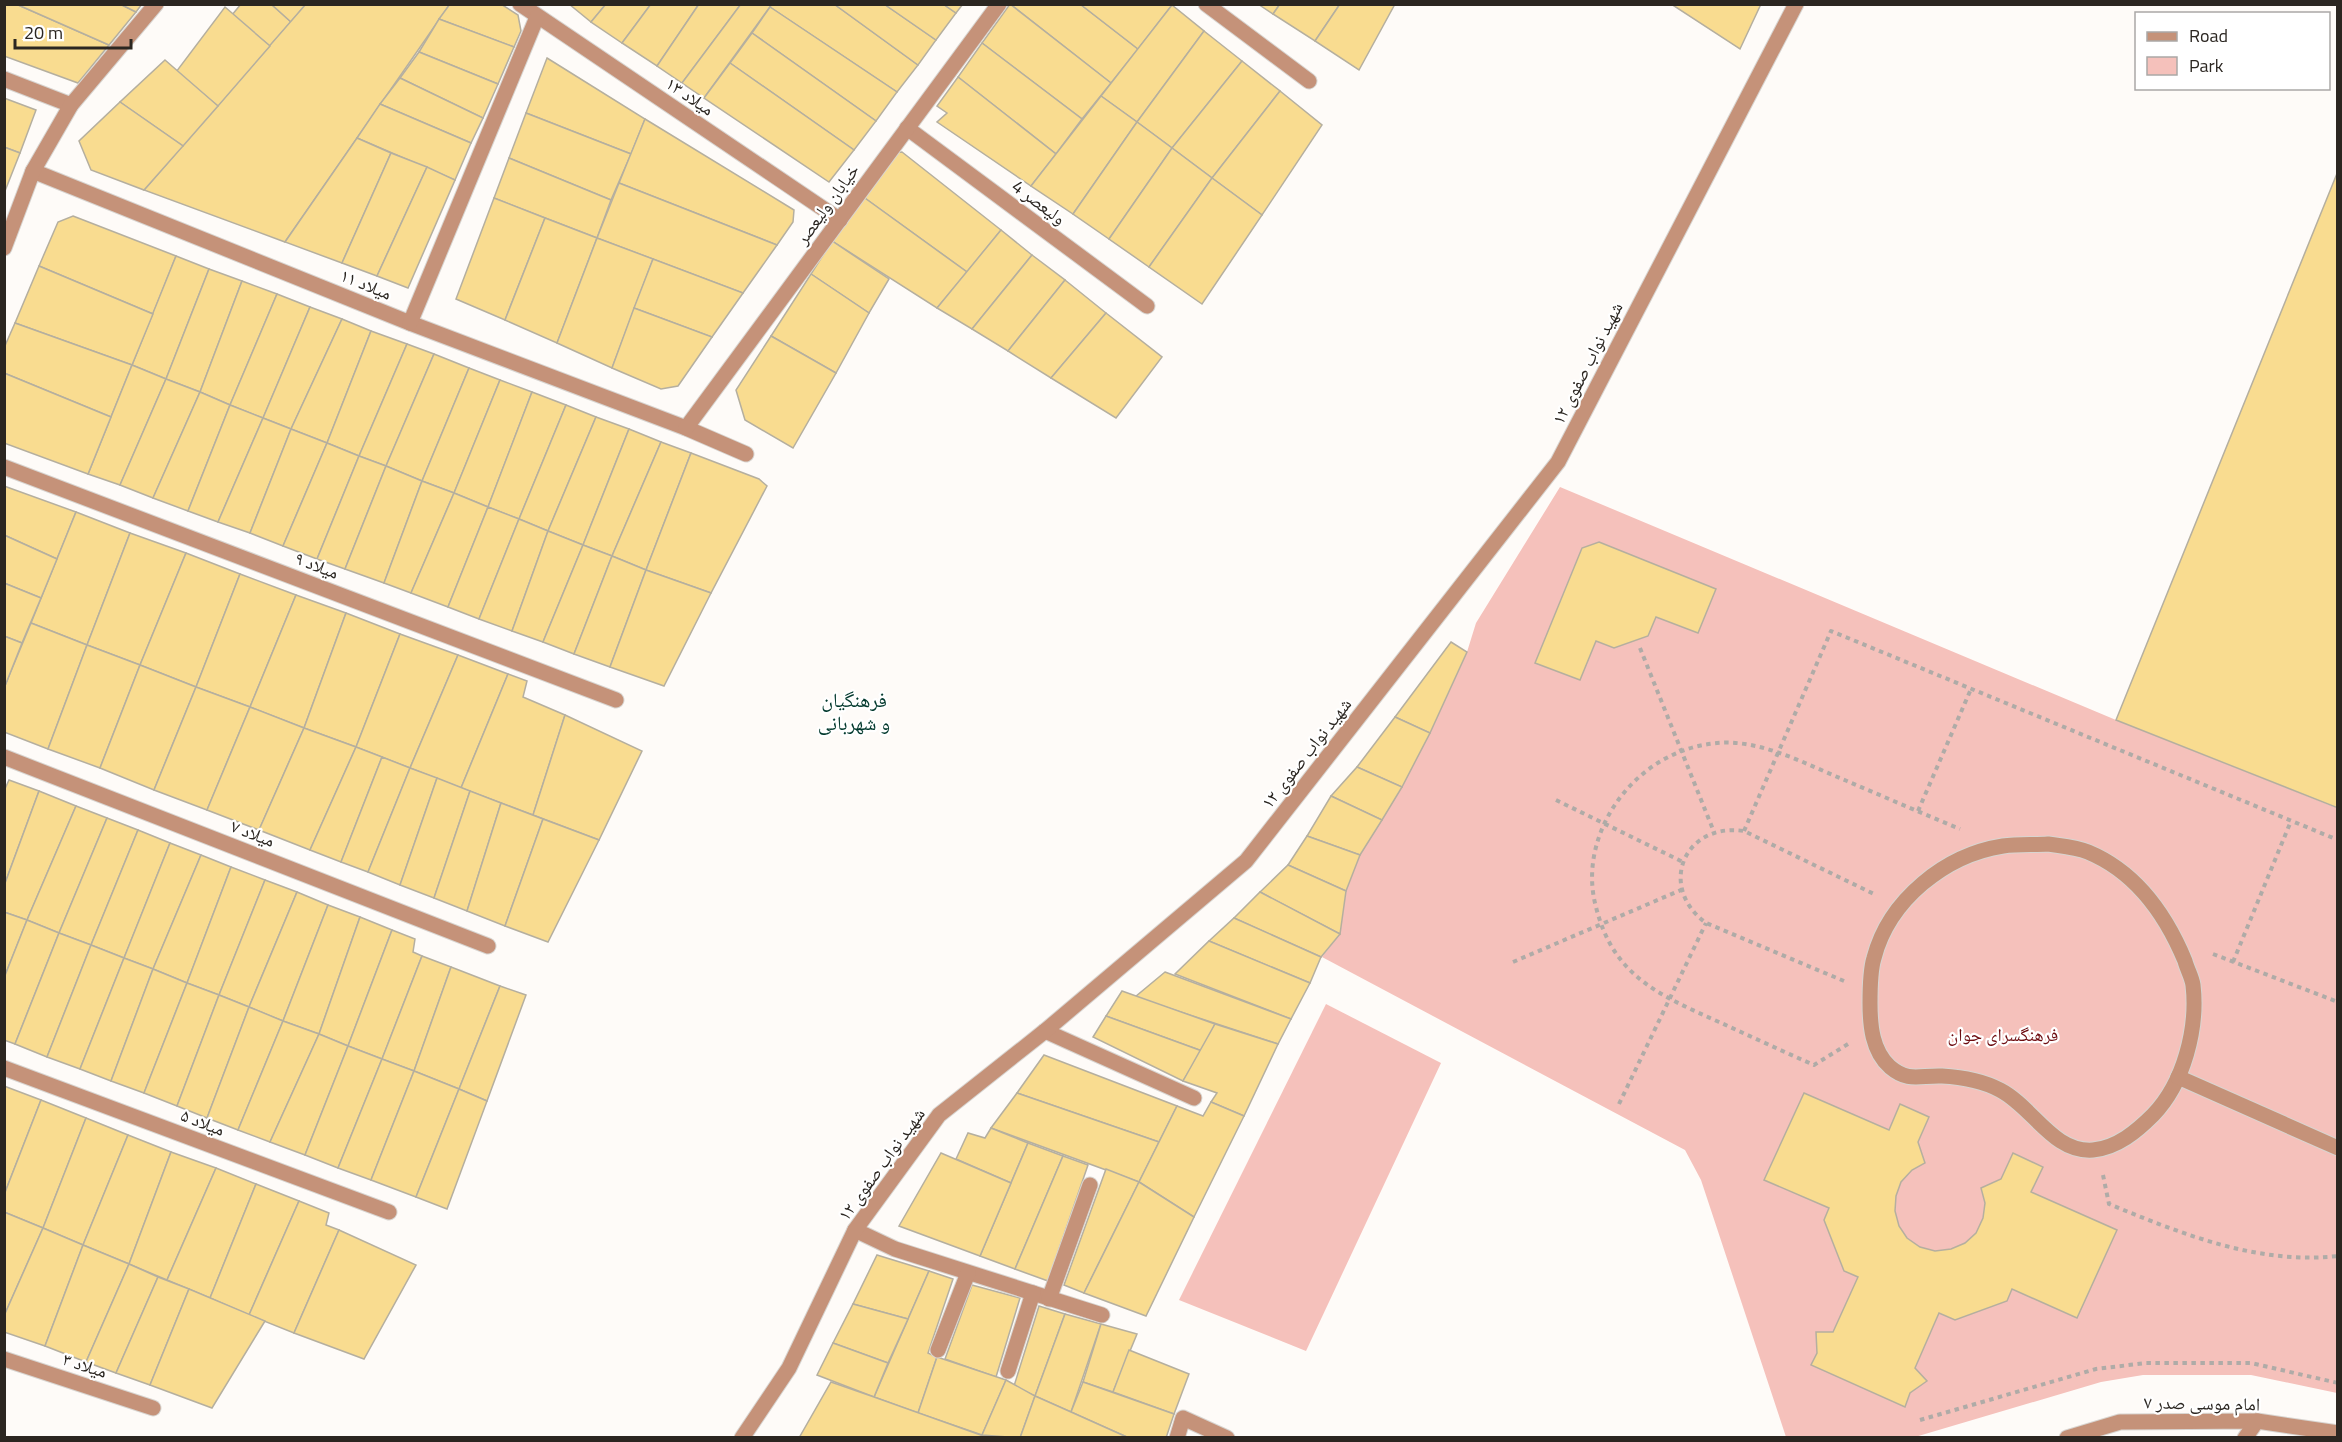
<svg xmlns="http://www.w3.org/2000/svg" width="2342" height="1442" viewBox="0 0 2342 1442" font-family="'Titillium Web','Noto Naskh Arabic',sans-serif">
<rect width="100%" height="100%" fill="#fefbf8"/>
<g fill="#f5c1bb">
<polygon points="1560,487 2116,720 2337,808 2337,1393 2251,1375 2143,1375 2101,1382 1915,1437 1786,1437 1701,1180 1685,1150 1322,957 1340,934 1346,891 1360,855 1430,733 1467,652 1476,623"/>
<polygon points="1326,1004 1441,1063 1306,1351 1179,1300"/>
</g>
<g fill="#f9dc90" stroke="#b5af9f" stroke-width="1.5">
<polygon points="4,4 16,4 109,45 78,83 4,56"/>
<polygon points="16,4 120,4 136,12 109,45"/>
<polygon points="120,4 142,4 136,12"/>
<polygon points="241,4 271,4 291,22 270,46 232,15"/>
<polygon points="271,4 306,4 291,22"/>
<polygon points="306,4 450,4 285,242 144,190"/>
<polygon points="450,4 501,4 518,15 521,31 514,47 439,19"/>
<polygon points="569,4 606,4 591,22"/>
<polygon points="606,4 651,4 622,43 591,22"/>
<polygon points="651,4 699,4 657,66 622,43"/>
<polygon points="699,4 741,4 682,83 657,66"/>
<polygon points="741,4 772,4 704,98 682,83"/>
<polygon points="772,4 834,4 918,65 897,92 770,7"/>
<polygon points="834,4 884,4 936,40 918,65"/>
<polygon points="884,4 943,4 956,13 936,40"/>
<polygon points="943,4 963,4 956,13"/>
<polygon points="1010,4 1080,4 1138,49 1111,83"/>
<polygon points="1010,4 1111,83 1082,119 982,43"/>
<polygon points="1080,4 1171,4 1172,5 1138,49"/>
<polygon points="1258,4 1280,4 1273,14"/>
<polygon points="1280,4 1340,4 1315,41 1273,14"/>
<polygon points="1340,4 1395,4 1359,70 1315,41"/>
<polygon points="1671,4 1761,4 1740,49"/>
<polygon points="1172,5 1204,31 1137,122 1101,96"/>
<polygon points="225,7 270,46 218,106 176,72"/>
<polygon points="770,7 897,92 876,121 752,33"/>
<polygon points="439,19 514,47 498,84 419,52"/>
<polygon points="1204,31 1242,61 1172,148 1137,122"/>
<polygon points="752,33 876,121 854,150 730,63"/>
<polygon points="982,43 1082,119 1056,154 958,77"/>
<polygon points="419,52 498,84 483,118 400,78"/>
<polygon points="547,58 645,119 631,154 526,113"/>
<polygon points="165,60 218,106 183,146 120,102"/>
<polygon points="1242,61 1280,91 1212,178 1172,148"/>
<polygon points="730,63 854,150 829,182 704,98"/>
<polygon points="958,77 1056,154 1031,186 937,122 947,113 937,106"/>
<polygon points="400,78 483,118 471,143 380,104"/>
<polygon points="1280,91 1322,125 1262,215 1212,178"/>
<polygon points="1101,96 1137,122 1073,214 1031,186"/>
<polygon points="4,98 36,110 20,153 4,147"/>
<polygon points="120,102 183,146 144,190 91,170 79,141"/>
<polygon points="380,104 471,143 455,180 357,138"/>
<polygon points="526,113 631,154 611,200 509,158"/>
<polygon points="645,119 794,210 793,222 777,245 619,183"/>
<polygon points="1137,122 1172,148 1109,239 1073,214"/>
<polygon points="357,138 391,153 342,263 285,242"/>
<polygon points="4,147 20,153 5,191 4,191"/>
<polygon points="1172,148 1212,178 1149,267 1109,239"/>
<polygon points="902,152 1001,230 967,272 862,196 889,153"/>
<polygon points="391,153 427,167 377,276 342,263"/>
<polygon points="509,158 611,200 597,238 494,198"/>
<polygon points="427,167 455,180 408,288 377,276"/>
<polygon points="2338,171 2338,808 2116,720"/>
<polygon points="1212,178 1262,215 1202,304 1149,267"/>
<polygon points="619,183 777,245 743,293 597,238"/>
<polygon points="862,196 967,272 937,308 832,241"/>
<polygon points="494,198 545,218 505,320 456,299"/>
<polygon points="73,216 176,256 153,314 39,266 58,222"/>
<polygon points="545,218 597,238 557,343 505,320"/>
<polygon points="1001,230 1032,255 972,329 937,308"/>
<polygon points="597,238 653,259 612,368 557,343"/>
<polygon points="832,241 889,279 869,313 811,274"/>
<polygon points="1032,255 1065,280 1008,351 972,329"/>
<polygon points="176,256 209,269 166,379 132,365"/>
<polygon points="653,259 743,293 712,337 634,308"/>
<polygon points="39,266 153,314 132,365 15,323"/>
<polygon points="209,269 242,281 200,392 166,379"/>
<polygon points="811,274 869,313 836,373 771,336"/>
<polygon points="1065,280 1106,313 1051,378 1008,351"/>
<polygon points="242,281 277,294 230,405 200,392"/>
<polygon points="277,294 310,307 263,418 230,405"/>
<polygon points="310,307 342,319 291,429 263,418"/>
<polygon points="634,308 712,337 678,386 661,389 612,368"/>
<polygon points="1106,313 1162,357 1116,418 1051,378"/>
<polygon points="342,319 371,331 327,443 291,429"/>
<polygon points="15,323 132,365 111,417 4,373 4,348"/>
<polygon points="371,331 407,344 359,456 327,443"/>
<polygon points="771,336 836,373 793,448 745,420 736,390"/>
<polygon points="407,344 434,354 386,466 359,456"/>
<polygon points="434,354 469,368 422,481 386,466"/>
<polygon points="132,365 166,379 120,485 88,474"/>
<polygon points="469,368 500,380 454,493 422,481"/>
<polygon points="4,373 111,417 88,474 4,443"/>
<polygon points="166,379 200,392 153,498 120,485"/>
<polygon points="500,380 532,392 488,507 454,493"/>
<polygon points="200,392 230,405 188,511 153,498"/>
<polygon points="532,392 566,405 519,519 488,507"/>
<polygon points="230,405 263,418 218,522 188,511"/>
<polygon points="566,405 596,417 548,531 519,519"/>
<polygon points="596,417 629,429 583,545 548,531"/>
<polygon points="263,418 291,429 250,533 218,522"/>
<polygon points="291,429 327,443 283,546 250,533"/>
<polygon points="629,429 661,442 612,556 583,545"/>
<polygon points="661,442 691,453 646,570 612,556"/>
<polygon points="327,443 359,456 317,559 283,546"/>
<polygon points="691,453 759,479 767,486 711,593 646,570"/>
<polygon points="359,456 386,466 345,569 317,559"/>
<polygon points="386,466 422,481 384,583 345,569"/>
<polygon points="422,481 454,493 411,593 384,583"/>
<polygon points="4,486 76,512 57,559 4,535"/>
<polygon points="454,493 488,507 448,607 411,593"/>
<polygon points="488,507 519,519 479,619 448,607"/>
<polygon points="76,512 130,533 87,645 31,623"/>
<polygon points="519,519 548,531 512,631 479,619"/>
<polygon points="548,531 583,545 543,642 512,631"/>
<polygon points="130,533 186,553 140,665 87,645"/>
<polygon points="4,535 57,559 41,598 4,583"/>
<polygon points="1599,542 1716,589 1698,633 1656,617 1648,636 1614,648 1596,641 1580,680 1535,663 1582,548"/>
<polygon points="583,545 612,556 574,654 543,642"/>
<polygon points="186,553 240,574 196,687 140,665"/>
<polygon points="612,556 646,570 610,667 574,654"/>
<polygon points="646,570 711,593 664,686 610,667"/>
<polygon points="240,574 296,595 250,707 196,687"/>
<polygon points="4,583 41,598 22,643 4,636"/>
<polygon points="296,595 346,613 304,728 250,707"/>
<polygon points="346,613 400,634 356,747 304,728"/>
<polygon points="31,623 87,645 48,749 4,732 4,688"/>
<polygon points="400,634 458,655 410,768 356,747"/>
<polygon points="4,636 22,643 5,686 4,685"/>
<polygon points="1451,642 1467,652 1430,733 1395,717"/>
<polygon points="87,645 140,665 100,768 48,749"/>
<polygon points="458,655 508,674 461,788 410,768"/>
<polygon points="140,665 196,687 154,790 100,768"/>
<polygon points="508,674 527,681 523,697 565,715 533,815 461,788"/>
<polygon points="196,687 250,707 207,810 154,790"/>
<polygon points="250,707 304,728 259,830 207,810"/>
<polygon points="565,715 642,751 599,840 533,815"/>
<polygon points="1395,717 1430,733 1402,787 1357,767"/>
<polygon points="304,728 356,747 310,850 259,830"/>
<polygon points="356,747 382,757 341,862 310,850"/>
<polygon points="382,757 410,768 368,872 341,862"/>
<polygon points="1357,767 1402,787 1382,820 1331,796"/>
<polygon points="410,768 437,778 400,885 368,872"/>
<polygon points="437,778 470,791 434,898 400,885"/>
<polygon points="9,780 39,791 4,886 4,791"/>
<polygon points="39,791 76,806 27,920 4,912 4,886"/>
<polygon points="470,791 501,803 467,911 434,898"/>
<polygon points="1331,796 1382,820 1360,855 1307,836"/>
<polygon points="501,803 543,819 505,926 467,911"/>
<polygon points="76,806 107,818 59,933 27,920"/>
<polygon points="107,818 138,830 91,945 59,933"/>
<polygon points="543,819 599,840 548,942 505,926"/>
<polygon points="138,830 170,843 124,958 91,945"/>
<polygon points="1307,836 1360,855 1346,891 1288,865"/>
<polygon points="170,843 201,855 153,969 124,958"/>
<polygon points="201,855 231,867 187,983 153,969"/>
<polygon points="1288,865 1346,891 1340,934 1260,892"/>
<polygon points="231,867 265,880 219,995 187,983"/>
<polygon points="265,880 297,892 249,1007 219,995"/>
<polygon points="297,892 328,905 283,1021 249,1007"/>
<polygon points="1260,892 1340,934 1321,957 1234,918"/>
<polygon points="328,905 360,917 319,1034 283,1021"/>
<polygon points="4,912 27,920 4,978"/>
<polygon points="360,917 392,930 348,1046 319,1034"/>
<polygon points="1234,918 1321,957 1310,983 1209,941"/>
<polygon points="27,920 59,933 15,1044 4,1040 4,978"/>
<polygon points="392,930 415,939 413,952 422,956 382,1059 348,1046"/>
<polygon points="59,933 91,945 47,1057 15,1044"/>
<polygon points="1209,941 1310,983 1291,1019 1175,974"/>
<polygon points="91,945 124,958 80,1069 47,1057"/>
<polygon points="422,956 451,967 414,1071 382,1059"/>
<polygon points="124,958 153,969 111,1081 80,1069"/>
<polygon points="451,967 500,986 459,1089 414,1071"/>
<polygon points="153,969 187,983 144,1093 111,1081"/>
<polygon points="1165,972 1291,1019 1278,1044 1135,997"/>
<polygon points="187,983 219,995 177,1106 144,1093"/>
<polygon points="500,986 526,995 487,1101 459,1089"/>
<polygon points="1122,991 1215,1024 1202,1051 1106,1016"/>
<polygon points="219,995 249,1007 207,1118 177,1106"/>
<polygon points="249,1007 283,1021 238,1130 207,1118"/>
<polygon points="1106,1016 1202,1051 1183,1081 1093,1037"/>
<polygon points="283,1021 319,1034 270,1142 238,1130"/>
<polygon points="1215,1024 1278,1044 1244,1116 1211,1102 1217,1093 1183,1081"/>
<polygon points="319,1034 348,1046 305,1155 270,1142"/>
<polygon points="348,1046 382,1059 338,1168 305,1155"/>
<polygon points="1044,1055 1177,1106 1159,1142 1017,1093"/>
<polygon points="382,1059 414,1071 371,1180 338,1168"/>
<polygon points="414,1071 459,1089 416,1197 371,1180"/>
<polygon points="4,1086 41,1100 4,1195"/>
<polygon points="459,1089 487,1101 447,1209 416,1197"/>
<polygon points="1017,1093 1159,1142 1139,1182 991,1128"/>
<polygon points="1804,1093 1889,1130 1900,1104 1929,1117 1918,1142 1925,1163 1912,1170 1901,1182 1896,1196 1895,1211 1899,1226 1907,1238 1920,1247 1935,1251 1951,1249 1965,1243 1976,1233 1983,1218 1985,1203 1981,1188 2001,1179 2013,1153 2043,1167 2031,1192 2117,1230 2077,1318 2012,1289 2007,1301 1955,1320 1939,1313 1915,1368 1927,1381 1910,1393 1905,1407 1811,1365 1817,1353 1816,1332 1833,1332 1858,1277 1844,1271 1824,1220 1829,1208 1764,1180"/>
<polygon points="41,1100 86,1118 43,1228 4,1212 4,1195"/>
<polygon points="1211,1102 1244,1116 1194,1217 1139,1182 1177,1106 1203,1116"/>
<polygon points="86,1118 128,1135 83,1245 43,1228"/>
<polygon points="991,1128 1028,1143 1011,1183 956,1159 968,1133 985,1138"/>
<polygon points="128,1135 171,1152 129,1264 83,1245"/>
<polygon points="1028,1143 1063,1156 1015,1269 980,1256"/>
<polygon points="171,1152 216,1168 167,1280 129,1264"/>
<polygon points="941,1153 1011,1183 980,1256 899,1226"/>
<polygon points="1063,1156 1088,1165 1048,1281 1015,1269"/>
<polygon points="216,1168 256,1184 210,1298 167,1280"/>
<polygon points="1106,1169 1139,1182 1084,1293 1064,1285"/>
<polygon points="1139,1182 1194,1217 1146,1316 1084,1293"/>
<polygon points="256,1184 299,1201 249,1315 210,1298"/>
<polygon points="299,1201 329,1213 326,1225 339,1230 294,1333 249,1315"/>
<polygon points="4,1212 43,1228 4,1316"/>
<polygon points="43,1228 83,1245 45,1346 4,1332 4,1316"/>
<polygon points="339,1230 416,1265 364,1359 294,1333"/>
<polygon points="83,1245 129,1264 86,1362 45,1346"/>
<polygon points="877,1255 929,1271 908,1319 853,1304"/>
<polygon points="129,1264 158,1277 116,1373 86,1362"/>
<polygon points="929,1271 953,1279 928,1353 937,1357 918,1413 874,1397"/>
<polygon points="158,1277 189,1289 150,1385 116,1373"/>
<polygon points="972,1285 1020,1298 996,1377 945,1359"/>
<polygon points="189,1289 265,1321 212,1408 150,1385"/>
<polygon points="853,1304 908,1319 888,1363 833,1343"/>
<polygon points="1039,1306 1065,1314 1035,1396 1014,1386"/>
<polygon points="1065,1314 1101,1324 1071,1412 1035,1396"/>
<polygon points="1101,1324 1137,1334 1113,1392 1083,1382"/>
<polygon points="833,1343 888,1363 874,1397 817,1375"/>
<polygon points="1129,1350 1189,1374 1174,1414 1113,1392"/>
<polygon points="937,1357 1006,1380 982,1435 918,1413"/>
<polygon points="1006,1380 1035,1396 1020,1438 982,1435"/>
<polygon points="831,1382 874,1397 989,1438 799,1438"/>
<polygon points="1083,1382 1174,1414 1166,1438 1129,1438 1071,1412"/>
<polygon points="1035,1396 1071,1412 1129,1438 1020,1438"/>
</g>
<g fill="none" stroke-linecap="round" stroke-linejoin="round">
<g stroke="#d8d5d1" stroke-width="17">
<g id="minor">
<polyline points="520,4 840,220"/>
<polyline points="1206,4 1309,81"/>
<polyline points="4,79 71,105"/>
<polyline points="907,128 1147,306"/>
<polyline points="33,171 410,323 686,428 746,454"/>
<polyline points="4,248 33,171 71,105 156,4"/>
<polyline points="410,323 537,17"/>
<polyline points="686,428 999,4"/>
<polyline points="4,467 616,700"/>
<polyline points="4,757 488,946"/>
<path d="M2048 844C2061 846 2076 847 2088 852 2136 872 2166 915 2185 961 2187 969 2192 977 2193 985 2198 1028 2184 1083 2153 1115 2137 1131 2117 1148 2093 1150 2053 1153 2033 1107 2000 1090 1983 1081 1961 1077 1942 1076 1920 1075 1909 1083 1890 1067 1872 1051 1870 1025 1870 1003 1870 988 1870 971 1874 958 1889 900 1945 855 2003 846 2018 844 2034 845 2048 844Z"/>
<polyline points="1045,1031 1194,1098"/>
<polyline points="4,1068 389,1212"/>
<polyline points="2178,1077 2338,1148"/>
<polyline points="855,1230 895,1249 1102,1315"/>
<polyline points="1049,1299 1090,1185"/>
<polyline points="938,1350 968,1273"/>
<polyline points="4,1359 153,1408"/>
<polyline points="1008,1371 1033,1293"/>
<polyline points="742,1438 789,1368 855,1230 939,1115 1045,1031 1246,861 1558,462 1796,4"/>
<polyline points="1177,1438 1183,1418 1227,1438"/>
<polyline points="2067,1438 2120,1422 2257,1421 2338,1433"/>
<polyline points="2245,1438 2257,1421"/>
</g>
</g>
<g stroke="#afaba7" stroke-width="4" stroke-dasharray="4.5 4.5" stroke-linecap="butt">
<polyline points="1640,648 1714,832"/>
<polyline points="1556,800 1683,862"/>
<polyline points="1918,811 1971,689"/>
<polyline points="1744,831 1831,631 2338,840"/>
<polyline points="2213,954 2338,1002"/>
<polyline points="1513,962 1681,890"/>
<polyline points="2233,962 2291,821"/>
<path d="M1844 981 1706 923C1657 887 1684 822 1744 831L1876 895"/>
<path d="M1848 1044 1814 1065C1782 1051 1750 1036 1719 1022 1659 995 1613 976 1596 907 1587 874 1594 840 1611 811 1634 773 1672 747 1717 743 1762 739 1807 765 1847 781 1884 797 1922 813 1960 829"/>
<polyline points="1619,1104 1706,923"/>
<path d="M2103 1175 2109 1204C2182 1234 2258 1265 2338 1256"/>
<polyline points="1920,1420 2096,1369 2146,1363 2251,1363 2338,1383"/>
</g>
<use href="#minor" stroke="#c59279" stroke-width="15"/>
</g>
<g text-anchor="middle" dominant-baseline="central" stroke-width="4.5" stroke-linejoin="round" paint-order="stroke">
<g font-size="18" fill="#2b2621" stroke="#fff">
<text transform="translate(690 96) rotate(34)">میلاد ۱۳</text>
<text transform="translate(1039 202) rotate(37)">ولیعصر 4</text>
<text transform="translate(827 204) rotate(-54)">خیابان ولیعصر</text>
<text transform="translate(366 284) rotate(22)">میلاد ۱۱</text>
<text transform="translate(1587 363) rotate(-63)">شهید نواب صفوی ۱۲</text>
<text transform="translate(317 565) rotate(21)">میلاد ۹</text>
<text transform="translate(1306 753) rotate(-52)">شهید نواب صفوی ۱۲</text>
<text transform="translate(253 833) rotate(21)">میلاد ۷</text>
<text transform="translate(203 1122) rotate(21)">میلاد ۵</text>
<text transform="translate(881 1164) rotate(-54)">شهید نواب صفوی ۱۲</text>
<text transform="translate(85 1365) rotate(18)">میلاد ۳</text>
<text transform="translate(2202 1403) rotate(1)">امام موسی صدر ۷</text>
</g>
<g font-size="18" fill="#6d0b0f" stroke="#fff">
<text x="2003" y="1034">فرهنگسرای جوان</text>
</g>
<g font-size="20" fill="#00382c" stroke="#fff">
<text x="854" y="699">فرهنگیان<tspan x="854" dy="23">و شهربانی</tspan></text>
</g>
</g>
<rect width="2342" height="1442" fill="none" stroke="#2b2621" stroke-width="12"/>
<rect x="2135" y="12" width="195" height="78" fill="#ffffff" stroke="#aaa8a6" stroke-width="1.5"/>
<rect x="2147" y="32" width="30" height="9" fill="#c59279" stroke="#aaa8a6" stroke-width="1.5"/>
<text x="2189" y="42" font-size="18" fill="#2b2621">Road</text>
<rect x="2147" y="57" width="30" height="18" fill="#f5c1bb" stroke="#aaa8a6" stroke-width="1.5"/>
<text x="2189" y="72" font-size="18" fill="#2b2621">Park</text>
<path d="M15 39v9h116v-9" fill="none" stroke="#2b2621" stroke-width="3"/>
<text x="24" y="39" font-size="18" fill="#2b2621" stroke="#ffffff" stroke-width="4.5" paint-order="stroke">20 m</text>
</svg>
